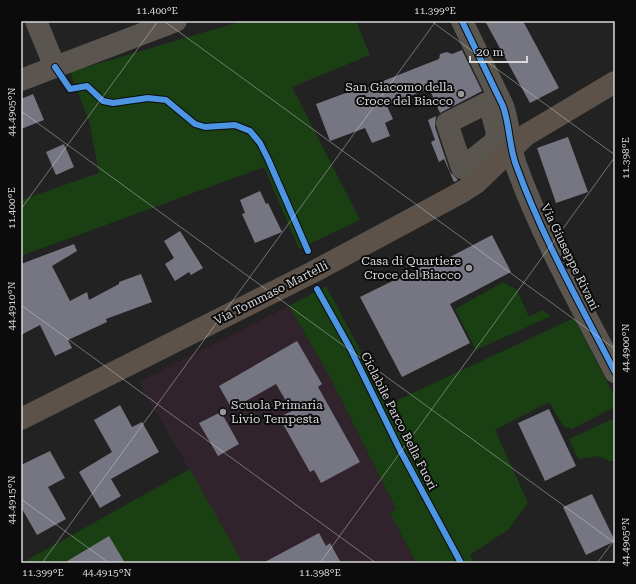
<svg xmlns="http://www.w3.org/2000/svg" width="636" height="584" viewBox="0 0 636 584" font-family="'Roboto Serif',serif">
<rect width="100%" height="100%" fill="#222223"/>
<polygon fill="#31232c" points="289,306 331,379 396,510 390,513 416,563 243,563 139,382"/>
<g fill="#193f13">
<polygon points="242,21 356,21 370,55 292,87 360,220 299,249 264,167 21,256 21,200 99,173 89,121 70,72"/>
<polygon points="503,282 517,290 529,317 542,310 551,316 476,350 455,309"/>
<polygon points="326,286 389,404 574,318 615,397 615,407 572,429 564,427 549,402 495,430 528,503 508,530 470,555 474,563 416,563 390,513 396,509 331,379 289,306"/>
<polygon points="615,418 615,461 609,461 599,456 578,459 569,439"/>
<polygon points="190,469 243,563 22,563"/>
</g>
<g fill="#767683">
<polygon points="485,21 523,21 559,88 530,103"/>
<polygon points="462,50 482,91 440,113 429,88 387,106 393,119 385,123 390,136 372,143 365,128 330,141 316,104 362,87 363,89 421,66 439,59 440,54 447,52 452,54"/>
<polygon points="33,94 44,120 21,129 21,99"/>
<polygon points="436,116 435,127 450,172 458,180 454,182 444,159 439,162 431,142 435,140 428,120"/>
<polygon points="568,137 588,192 556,203 537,148"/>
<polygon points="64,144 74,167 56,175 46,152"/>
<polygon points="260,191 266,204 268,203 282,232 255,243 242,214 245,213 240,200"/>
<polygon points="180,231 203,268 191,275 189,272 175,281 165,264 174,258 164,241"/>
<polygon points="492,235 511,272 450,304 470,343 402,377 360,297 429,263 431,267"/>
<polygon points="74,244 77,251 52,266 70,301 87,292 89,300 119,284 119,282 141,274 152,302 106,319 107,322 68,340 72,348 55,356 40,325 21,335 21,264"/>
<polygon points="297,341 322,384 318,387 360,462 321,483 314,470 310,472 279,417 292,411 276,384 232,409 219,386"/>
<polygon points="120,405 132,427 142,422 159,452 111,479 121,496 100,508 79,472 112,452 94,420"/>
<polygon points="549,409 576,466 545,481 518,423"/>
<polygon points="221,412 239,444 218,456 199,423"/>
<polygon points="50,451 65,478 48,487 66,519 37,535 21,507 21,465"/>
<polygon points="592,494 615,541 586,555 563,507"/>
<polygon points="319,533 326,546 330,543 341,563 263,563"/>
<polygon points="109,536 125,563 64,563"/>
</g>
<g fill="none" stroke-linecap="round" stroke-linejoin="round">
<g stroke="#5a554e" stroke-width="22">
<polyline points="36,21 55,67 176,21"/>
<path d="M462 21 503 106C510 126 509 146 516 165 542 237 580 304 615 372"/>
<polyline points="21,80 55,67"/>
<polygon points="489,102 497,133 495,142 462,168 447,123"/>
</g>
<polyline stroke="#5c5249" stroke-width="22" points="21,419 313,272 462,192 476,183 526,135 615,82"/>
<g stroke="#0b0b0c" stroke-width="8">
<g id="cycleway">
<path d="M462 21 503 106C510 126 509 146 516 165 542 237 580 304 615 372"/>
<polyline points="55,67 70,89 87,86 103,101 113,103 148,98 166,100 195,124 205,127 235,125 250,131 260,143 268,159 308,251"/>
<polyline points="317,289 350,348 400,450 461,563"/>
</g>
</g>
<use href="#cycleway" stroke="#4d94e3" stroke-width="6"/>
</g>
<path fill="none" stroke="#d8d8da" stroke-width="1" stroke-opacity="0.45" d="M164 21 615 349M431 21 615 155M21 111 615 543M21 209 158 21M21 305 376 563M21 499 109 563M42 563 436 21M320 563 615 157M597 563 615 539"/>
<g fill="#98989a" stroke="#0b0b0c" stroke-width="1.5">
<circle cx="461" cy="94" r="4"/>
<circle cx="469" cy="268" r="4"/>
<circle cx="223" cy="412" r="4"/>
</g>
<g text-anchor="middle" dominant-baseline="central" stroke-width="4" stroke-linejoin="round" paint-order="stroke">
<g font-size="12" fill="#d8d8da" stroke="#0b0b0c" text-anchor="end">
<text x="453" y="87">San Giacomo della<tspan x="453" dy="14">Croce del Biacco</tspan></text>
<text x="461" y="261">Casa di Quartiere<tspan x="461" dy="14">Croce del Biacco</tspan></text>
<text x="231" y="405" text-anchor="start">Scuola Primaria<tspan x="231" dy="14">Livio Tempesta</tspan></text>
</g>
<g font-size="12" fill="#d8d8da" stroke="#0b0b0c">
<text transform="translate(570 257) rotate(64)">Via Giuseppe Rivani</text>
<text transform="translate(271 293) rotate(-27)">Via Tommaso Martelli</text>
<text transform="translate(399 421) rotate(63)">Ciclabile Parco Bella Fuori</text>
</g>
</g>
<rect width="636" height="584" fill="none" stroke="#0b0b0c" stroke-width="44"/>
<path d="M470 56v6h57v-6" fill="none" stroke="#d8d8da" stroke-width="2"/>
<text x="476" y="56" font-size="12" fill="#d8d8da" stroke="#0b0b0c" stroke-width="3" paint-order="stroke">20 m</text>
<rect x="22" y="22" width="592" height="540" fill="none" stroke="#d8d8da" stroke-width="1.5"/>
<g font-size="10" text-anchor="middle" fill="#d8d8da">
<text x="157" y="14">11.400°E</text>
<text x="435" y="14">11.399°E</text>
<text transform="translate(11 112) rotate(-90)" y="4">44.4905°N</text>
<text transform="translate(625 158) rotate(-90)" y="4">11.398°E</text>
<text transform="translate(11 208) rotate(-90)" y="4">11.400°E</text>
<text transform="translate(11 306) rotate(-90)" y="4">44.4910°N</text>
<text transform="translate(625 348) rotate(-90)" y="4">44.4900°N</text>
<text transform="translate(11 500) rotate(-90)" y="4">44.4915°N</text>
<text transform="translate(625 542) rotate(-90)" y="4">44.4905°N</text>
<text x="43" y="576">11.399°E</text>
<text x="107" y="576">44.4915°N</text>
<text x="320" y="576">11.398°E</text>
</g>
</svg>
